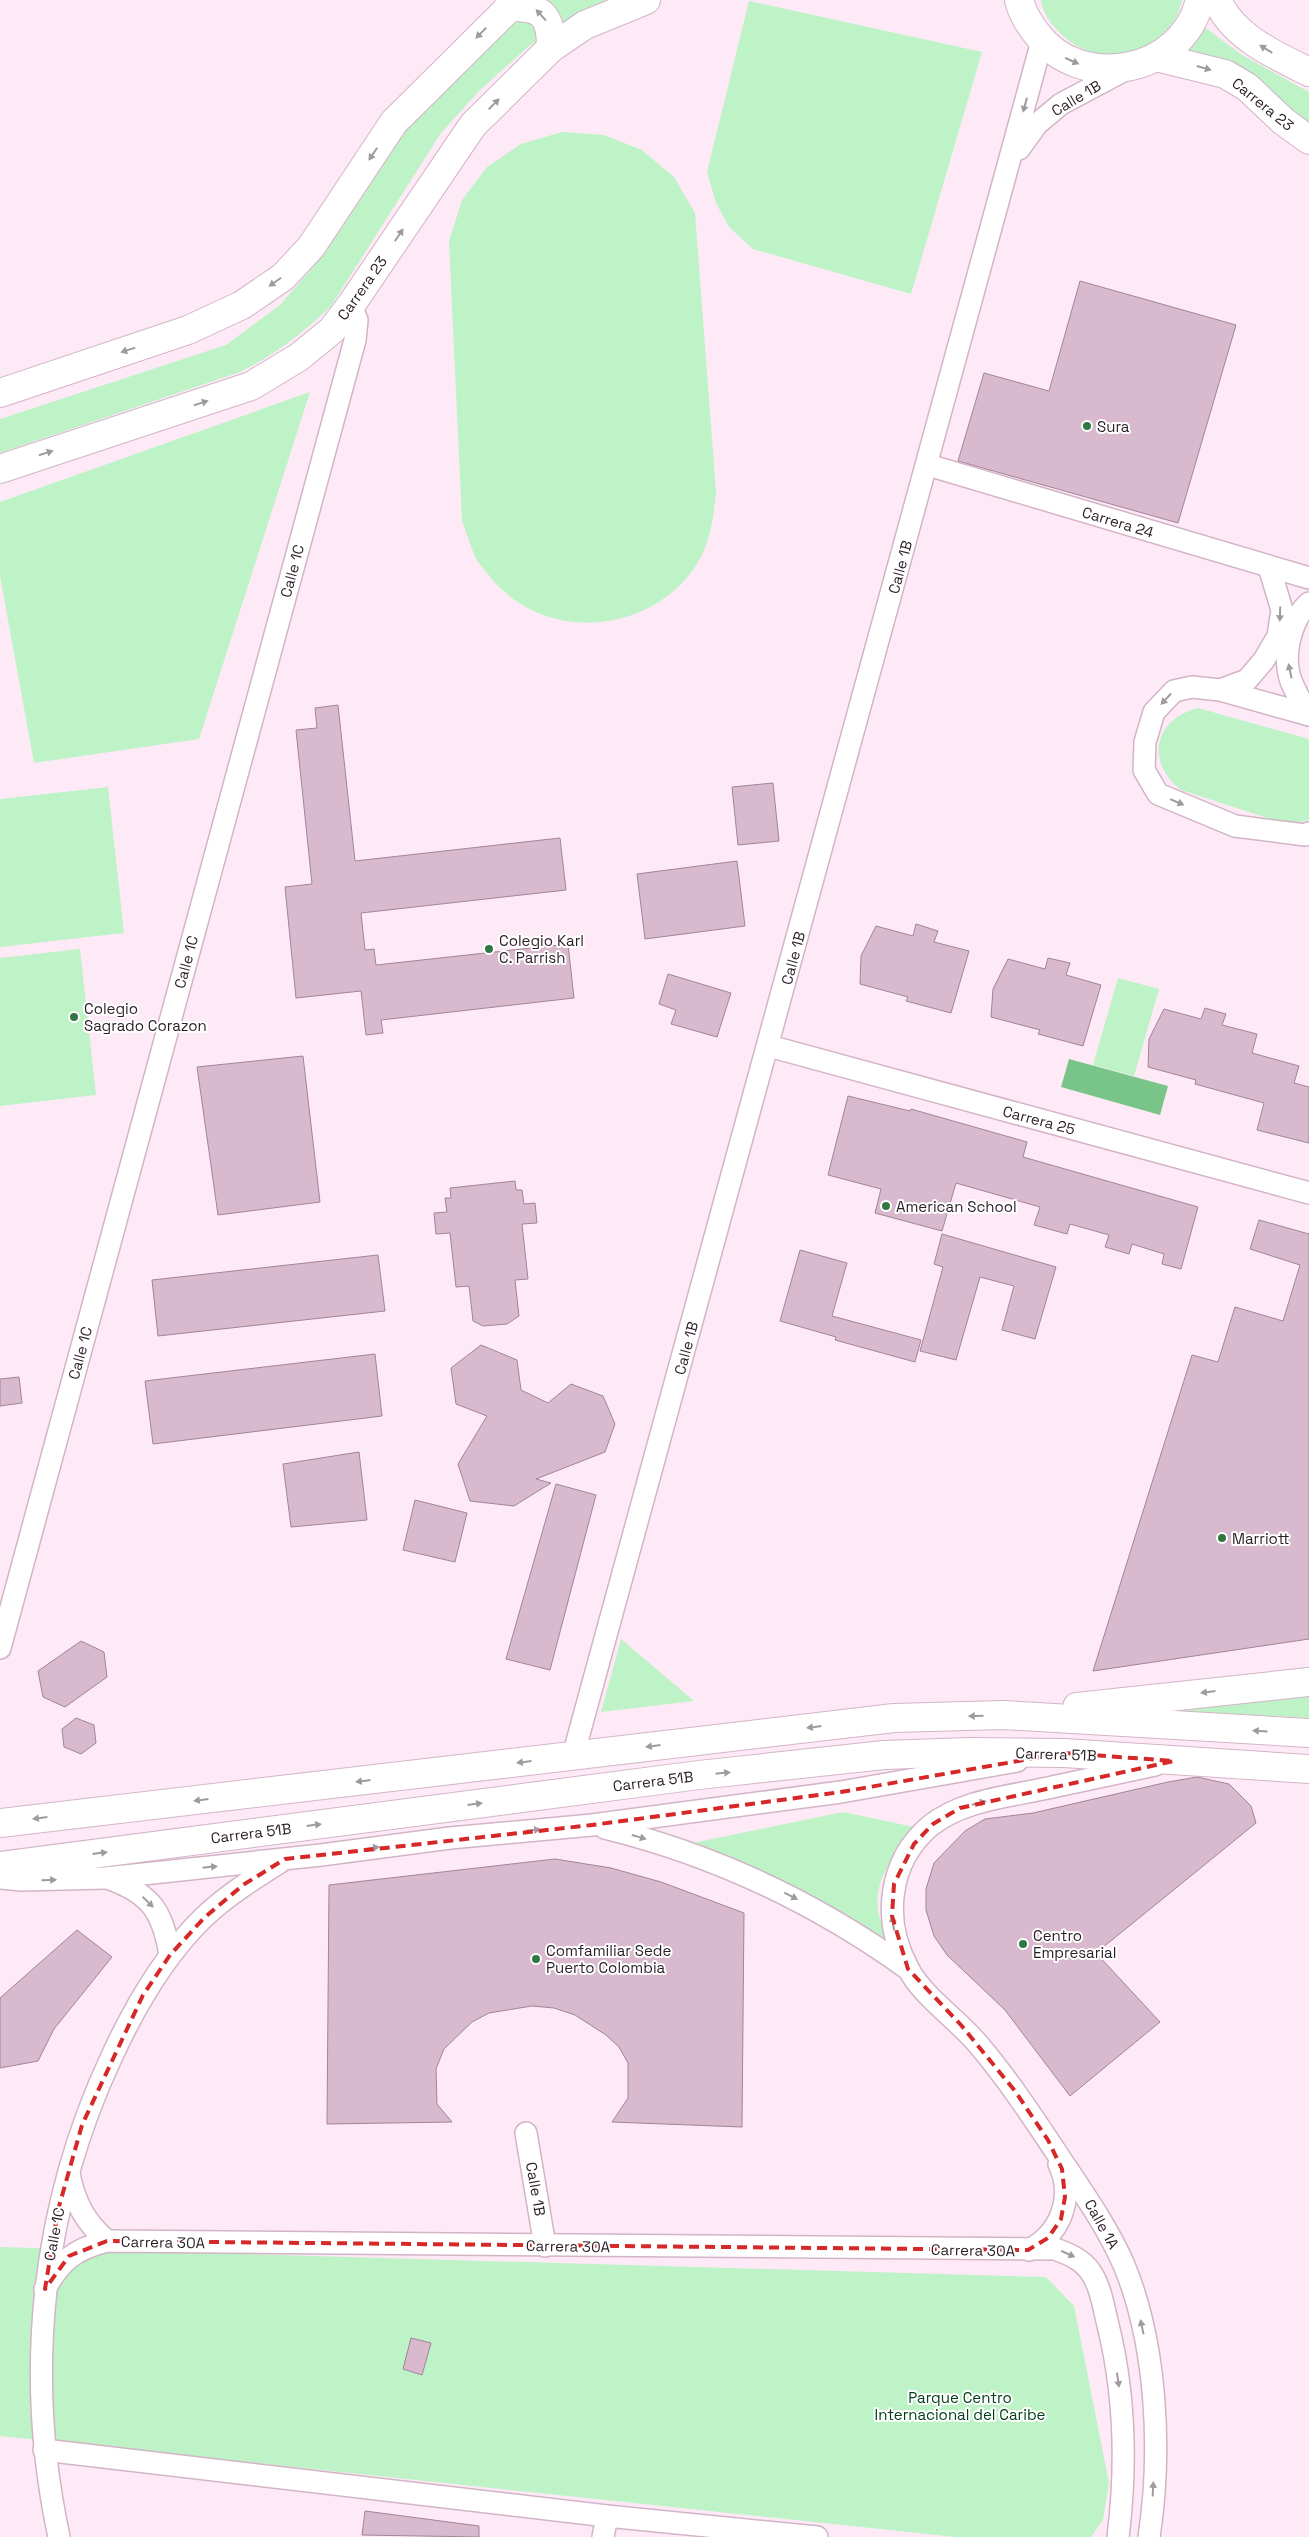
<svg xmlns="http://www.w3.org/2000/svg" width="1309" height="2537" viewBox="0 0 1309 2537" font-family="'Space Grotesk',sans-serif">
<rect width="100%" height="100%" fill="#feeaf6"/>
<g fill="#bdf3c6">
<path d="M549 0H608L529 46 479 91 441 133 331 306C304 332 275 355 240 372L0 453V419L226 345 280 305 320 259 419 108 467 57Z"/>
<path d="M1041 0H1182C1180 7 1178 16 1174 21 1147 59 1093 67 1060 33 1051 24 1042 12 1041 0Z"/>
<polygon points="749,1 982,52 911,294 753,249 729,227 716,203 707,172"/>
<polygon points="1203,26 1242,55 1309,92 1309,131 1194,60 1183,47"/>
<path d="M562 132 604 135 642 150 674 177 695 213 716 492C713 520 710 548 692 571 644 636 543 641 491 578 487 572 481 567 477 560 471 549 467 534 462 521L449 241 462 200 487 167 521 144Z"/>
<polygon points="310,392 199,739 34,763 0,576 0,502"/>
<path d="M1198 708 1309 739V820L1297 823H1283L1181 790C1145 762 1154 719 1198 708Z"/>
<polygon points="108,787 124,933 0,947 0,799"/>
<polygon points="80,949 96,1095 0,1106 0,958"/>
<polygon points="1118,978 1159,989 1134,1076 1093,1065"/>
<polygon points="621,1639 694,1701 601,1712"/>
<polygon points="1309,1695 1309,1718 1148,1709"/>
<path d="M843 1812 914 1827C896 1853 871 1881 879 1915 882 1927 889 1939 893 1951L688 1844Z"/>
<polygon points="0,2247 1046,2277 1074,2306 1109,2483 1103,2520 1091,2537 956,2537 0,2436"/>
</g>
<polygon fill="#79c488" points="1069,1059 1168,1086 1160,1115 1061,1087"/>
<g fill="#d9b9cd" stroke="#a28497">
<polygon points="1080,281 1236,325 1178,523 958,461 984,373 1049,391"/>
<polygon points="338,705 355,861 560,838 566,890 361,913 365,950 374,949 376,965 568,944 574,998 381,1020 383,1033 366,1035 361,991 296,998 285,887 312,884 296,730 317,728 315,708"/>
<polygon points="773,783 779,841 738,845 732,787"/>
<polygon points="737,861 745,926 645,939 637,874"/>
<polygon points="916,924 938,931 934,942 969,951 951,1013 906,1001 908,997 860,984 861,956 876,926 913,936"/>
<polygon points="1048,958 1070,963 1066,975 1101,985 1083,1046 1038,1034 1040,1030 991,1017 993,989 1008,959 1045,969"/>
<polygon points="668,974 731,993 717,1037 671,1024 676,1010 659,1004"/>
<polygon points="1205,1008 1226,1014 1222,1025 1257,1034 1252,1053 1299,1066 1294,1083 1309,1087 1309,1143 1257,1130 1264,1103 1195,1084 1196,1080 1148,1067 1149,1039 1164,1009 1201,1019"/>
<polygon points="303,1056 320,1202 218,1215 197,1067"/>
<polygon points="848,1096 910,1111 911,1109 1027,1142 1023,1157 1198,1207 1181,1269 1162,1264 1164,1254 1132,1244 1129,1254 1105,1247 1109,1235 1070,1224 1067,1234 1034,1225 1040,1207 956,1183 942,1231 875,1213 881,1189 828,1175"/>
<polygon points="515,1181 516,1190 522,1190 524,1204 535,1203 537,1223 522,1224 528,1279 515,1280 519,1316 507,1324 483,1326 473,1321 469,1286 456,1287 450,1233 436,1234 434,1213 447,1212 445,1198 451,1198 450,1188"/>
<polygon points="1259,1220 1309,1234 1309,1639 1093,1671 1192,1355 1218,1362 1235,1307 1283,1321 1300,1265 1250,1249"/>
<polygon points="942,1234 1056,1267 1035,1339 1002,1330 1014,1286 980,1277 956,1360 920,1351 943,1267 934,1264"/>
<polygon points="800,1250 847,1263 832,1316 921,1340 915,1362 835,1340 836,1337 780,1321"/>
<polygon points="378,1255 385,1311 158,1336 152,1280"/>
<polygon points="481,1345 517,1360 521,1390 548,1403 571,1384 603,1396 615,1424 605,1452 536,1479 551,1483 514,1506 470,1501 458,1464 487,1416 456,1404 451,1368"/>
<polygon points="375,1354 382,1416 153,1444 145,1381"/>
<polygon points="19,1377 22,1403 0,1406 0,1379"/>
<polygon points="359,1452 367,1520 291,1527 283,1464"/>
<polygon points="556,1484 596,1495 550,1670 506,1659"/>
<polygon points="415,1500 467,1513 455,1562 403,1550"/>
<polygon points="81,1641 104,1652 107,1677 65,1707 43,1697 38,1671"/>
<polygon points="76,1718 94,1725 96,1743 81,1754 64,1747 62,1729"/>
<polygon points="1197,1777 1229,1784 1251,1806 1256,1823 1096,1953 1160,2022 1070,2096 1005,2010 947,1955 934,1936 926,1910 926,1889 934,1863 965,1831 985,1819 1033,1813 1168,1782"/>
<polygon points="555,1859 611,1868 661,1882 744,1913 742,2127 612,2122 628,2098 628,2063 619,2047 606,2035 575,2015 554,2008 532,2006 489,2013 472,2022 444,2049 436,2069 437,2104 452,2122 327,2124 329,1885"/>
<polygon points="77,1930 112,1957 54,2029 38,2061 0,2068 0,1998"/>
<polygon points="411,2338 431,2343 422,2375 403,2369"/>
<polygon points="365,2511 479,2526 479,2537 362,2535"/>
</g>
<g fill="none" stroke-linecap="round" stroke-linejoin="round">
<g stroke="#d3b4c7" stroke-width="24">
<g id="street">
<polyline points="1019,149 1037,124 1061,104 1127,69"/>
<polyline points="928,465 1309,578"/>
<polyline points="1269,567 1282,610 1278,636 1264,660 1247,680 1220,690 1192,687 1174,691 1154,712 1145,742 1144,770 1158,794 1235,826 1305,835 1309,833"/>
<path d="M1309 603C1293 617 1285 647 1288 668 1289 684 1302 702 1309 715"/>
<polyline points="1220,690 1309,715"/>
<polyline points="769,1046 1309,1193"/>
<polyline points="0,1648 355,340 357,320 351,305"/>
<polyline points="573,1756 1042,41"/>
<path d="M605 1828C715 1855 816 1903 908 1969"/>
<polyline points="0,1878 21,1880 106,1878 321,1855 450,1838 592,1825 841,1792 1017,1761"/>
<path d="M110 1879C151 1894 163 1912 170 1955"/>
<polyline points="526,2133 545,2246"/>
<path d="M69 2174C75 2203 85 2222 107 2241"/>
<path d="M1029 2250C1060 2234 1075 2198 1059 2164"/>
<path d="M45 2289C61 2260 75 2249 107 2241L1055 2249C1069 2254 1081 2259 1090 2271 1100 2285 1103 2304 1107 2321 1125 2392 1127 2465 1118 2537"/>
<polyline points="44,2450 607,2516 817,2537"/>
<path d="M59 2537C24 2374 41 2207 112 2056 135 2006 163 1957 203 1918 226 1896 253 1879 280 1862"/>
<polyline points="603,2537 607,2516"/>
<path d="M1149 2537C1162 2452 1157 2345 1124 2265 1106 2224 1079 2187 1054 2149 1030 2113 1006 2077 978 2044 958 2020 921 1995 908 1968 882 1920 888 1862 930 1826 961 1801 1005 1797 1043 1789 1080 1781 1117 1773 1155 1765"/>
</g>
</g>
<g stroke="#d3b4c7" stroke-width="30">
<g id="secondary">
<path d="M1019 0C1022 12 1029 24 1037 34 1081 93 1183 73 1200 0"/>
<path d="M1217 0C1233 37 1275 55 1309 72"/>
<path d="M508 7C541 6 551 14 551 48"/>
<polyline points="1156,57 1225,74 1247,87 1283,121 1309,140"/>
<polyline points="0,393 188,330 242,305 283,277 311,247 394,122 517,0"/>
<polyline points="0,469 251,386 299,357 332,330 351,305 473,125 551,48 585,25 646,0"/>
<polyline points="1077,1707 1309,1682"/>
<polyline points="0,1823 894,1718 1003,1715 1309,1733"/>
<polyline points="0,1866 699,1775 884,1755 969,1752 1064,1753 1309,1769"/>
</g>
</g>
<use href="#street" stroke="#fff" stroke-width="21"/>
<use href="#secondary" stroke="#fff" stroke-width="28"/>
</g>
<defs><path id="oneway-solid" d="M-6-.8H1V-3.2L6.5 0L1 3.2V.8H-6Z" transform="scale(1.25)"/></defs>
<g fill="#9f9a9d">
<use href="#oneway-solid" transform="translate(541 15) rotate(-132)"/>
<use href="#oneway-solid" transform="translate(481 33) rotate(135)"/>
<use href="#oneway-solid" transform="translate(1266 49) rotate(-148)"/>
<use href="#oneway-solid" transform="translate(1072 61) rotate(24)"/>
<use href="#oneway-solid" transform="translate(1204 68) rotate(16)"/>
<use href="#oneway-solid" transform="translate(494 104) rotate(-45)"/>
<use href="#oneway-solid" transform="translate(1025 105) rotate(105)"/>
<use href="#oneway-solid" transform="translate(373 154) rotate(124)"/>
<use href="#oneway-solid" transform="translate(399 235) rotate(-56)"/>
<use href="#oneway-solid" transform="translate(275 282) rotate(145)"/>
<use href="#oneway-solid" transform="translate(128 350) rotate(162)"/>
<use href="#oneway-solid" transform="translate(201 403) rotate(-18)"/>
<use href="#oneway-solid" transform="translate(46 453) rotate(-18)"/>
<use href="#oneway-solid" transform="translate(1280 614) rotate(92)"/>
<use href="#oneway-solid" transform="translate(1290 671) rotate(-102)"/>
<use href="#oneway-solid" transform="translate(1166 699) rotate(133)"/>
<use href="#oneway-solid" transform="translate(1177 802) rotate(23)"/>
<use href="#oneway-solid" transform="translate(1208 1692) rotate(173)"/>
<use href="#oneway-solid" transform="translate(976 1716) rotate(179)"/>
<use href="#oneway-solid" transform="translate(814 1727) rotate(173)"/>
<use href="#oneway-solid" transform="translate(1260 1731) rotate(-177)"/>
<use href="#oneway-solid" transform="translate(653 1746) rotate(173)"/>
<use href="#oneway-solid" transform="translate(524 1762) rotate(173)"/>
<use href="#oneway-solid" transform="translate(723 1773) rotate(-6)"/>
<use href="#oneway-solid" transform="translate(363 1781) rotate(173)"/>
<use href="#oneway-solid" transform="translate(201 1800) rotate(173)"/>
<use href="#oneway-solid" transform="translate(979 1803) rotate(-14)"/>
<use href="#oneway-solid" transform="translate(475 1804) rotate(-7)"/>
<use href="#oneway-solid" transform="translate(40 1818) rotate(173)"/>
<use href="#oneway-solid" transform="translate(314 1825) rotate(-7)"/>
<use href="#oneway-solid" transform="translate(533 1830) rotate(-5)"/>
<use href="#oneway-solid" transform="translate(639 1837) rotate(16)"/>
<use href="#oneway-solid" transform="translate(372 1848) rotate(-8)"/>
<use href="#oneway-solid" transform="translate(100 1853) rotate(-7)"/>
<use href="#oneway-solid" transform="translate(210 1867) rotate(-6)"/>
<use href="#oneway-solid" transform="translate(49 1880) rotate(-1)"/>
<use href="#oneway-solid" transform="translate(791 1896) rotate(27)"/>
<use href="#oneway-solid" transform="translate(148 1902) rotate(44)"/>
<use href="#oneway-solid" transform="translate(893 1923) rotate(-98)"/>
<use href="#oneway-solid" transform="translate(1068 2254) rotate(24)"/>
<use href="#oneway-solid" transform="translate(1142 2327) rotate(-102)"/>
<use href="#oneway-solid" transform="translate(1118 2380) rotate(82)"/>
<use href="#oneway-solid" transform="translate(1153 2489) rotate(-87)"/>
</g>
<path fill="none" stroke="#d62828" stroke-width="4" stroke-dasharray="10 6" stroke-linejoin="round" d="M1064 1753 1174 1761 960 1808 933 1824 914 1844 894 1884 892 1916 908 1969 961 2025 1015 2091 1048 2140 1062 2169 1065 2197 1061 2219 1048 2238 1028 2250 107 2241 69 2256 45 2289 58 2210 82 2125 143 1995 170 1955 204 1918 243 1885 285 1859 592 1825 841 1792Z"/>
<g fill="#317743" stroke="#fff" stroke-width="2">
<circle cx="1087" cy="426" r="5"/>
<circle cx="489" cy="949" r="5"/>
<circle cx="74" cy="1017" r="5"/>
<circle cx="886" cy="1206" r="5"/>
<circle cx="1222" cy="1538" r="5"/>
<circle cx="1023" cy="1944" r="5"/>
<circle cx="536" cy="1959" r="5"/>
</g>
<g text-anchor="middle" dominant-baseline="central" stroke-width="4" stroke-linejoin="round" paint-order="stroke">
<g font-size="15" fill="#2a1e26" stroke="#fff">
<text transform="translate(1076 98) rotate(-31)">Calle 1B</text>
<text transform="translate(1263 104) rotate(39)">Carrera 23</text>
<text transform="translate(362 288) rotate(-55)">Carrera 23</text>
<text transform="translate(1118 522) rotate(17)">Carrera 24</text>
<text transform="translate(900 567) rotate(-75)">Calle 1B</text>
<text transform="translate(292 571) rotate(-75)">Calle 1C</text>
<text transform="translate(793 958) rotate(-75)">Calle 1B</text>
<text transform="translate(186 962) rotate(-75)">Calle 1C</text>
<text transform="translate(1039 1120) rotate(15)">Carrera 25</text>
<text transform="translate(686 1348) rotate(-75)">Calle 1B</text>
<text transform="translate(80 1353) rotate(-75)">Calle 1C</text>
<text transform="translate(1056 1754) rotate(2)">Carrera 51B</text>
<text transform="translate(653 1781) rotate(-7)">Carrera 51B</text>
<text transform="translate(251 1833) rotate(-7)">Carrera 51B</text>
<text transform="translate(536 2189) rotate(80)">Calle 1B</text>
<text transform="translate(1102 2224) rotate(61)">Calle 1A</text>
<text transform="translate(54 2234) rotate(-79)">Calle 1C</text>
<text transform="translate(163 2242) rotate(1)">Carrera 30A</text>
<text transform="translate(568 2246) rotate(1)">Carrera 30A</text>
<text transform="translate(973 2250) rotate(1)">Carrera 30A</text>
</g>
<g font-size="15" fill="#2a1e26" stroke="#fff" text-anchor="start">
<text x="1097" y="426">Sura</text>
<text x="499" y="940">Colegio Karl<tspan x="499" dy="17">C. Parrish</tspan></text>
<text x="84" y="1008">Colegio<tspan x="84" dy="17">Sagrado Corazon</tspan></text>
<text x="896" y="1206">American School</text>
<text x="1232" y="1538">Marriott</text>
<text x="1033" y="1935">Centro<tspan x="1033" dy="17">Empresarial</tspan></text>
<text x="546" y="1950">Comfamiliar Sede<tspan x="546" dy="17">Puerto Colombia</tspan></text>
</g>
<g font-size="15" fill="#04401a" stroke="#fff">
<text x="960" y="2397">Parque Centro<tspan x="960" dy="17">Internacional del Caribe</tspan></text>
</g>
</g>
</svg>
